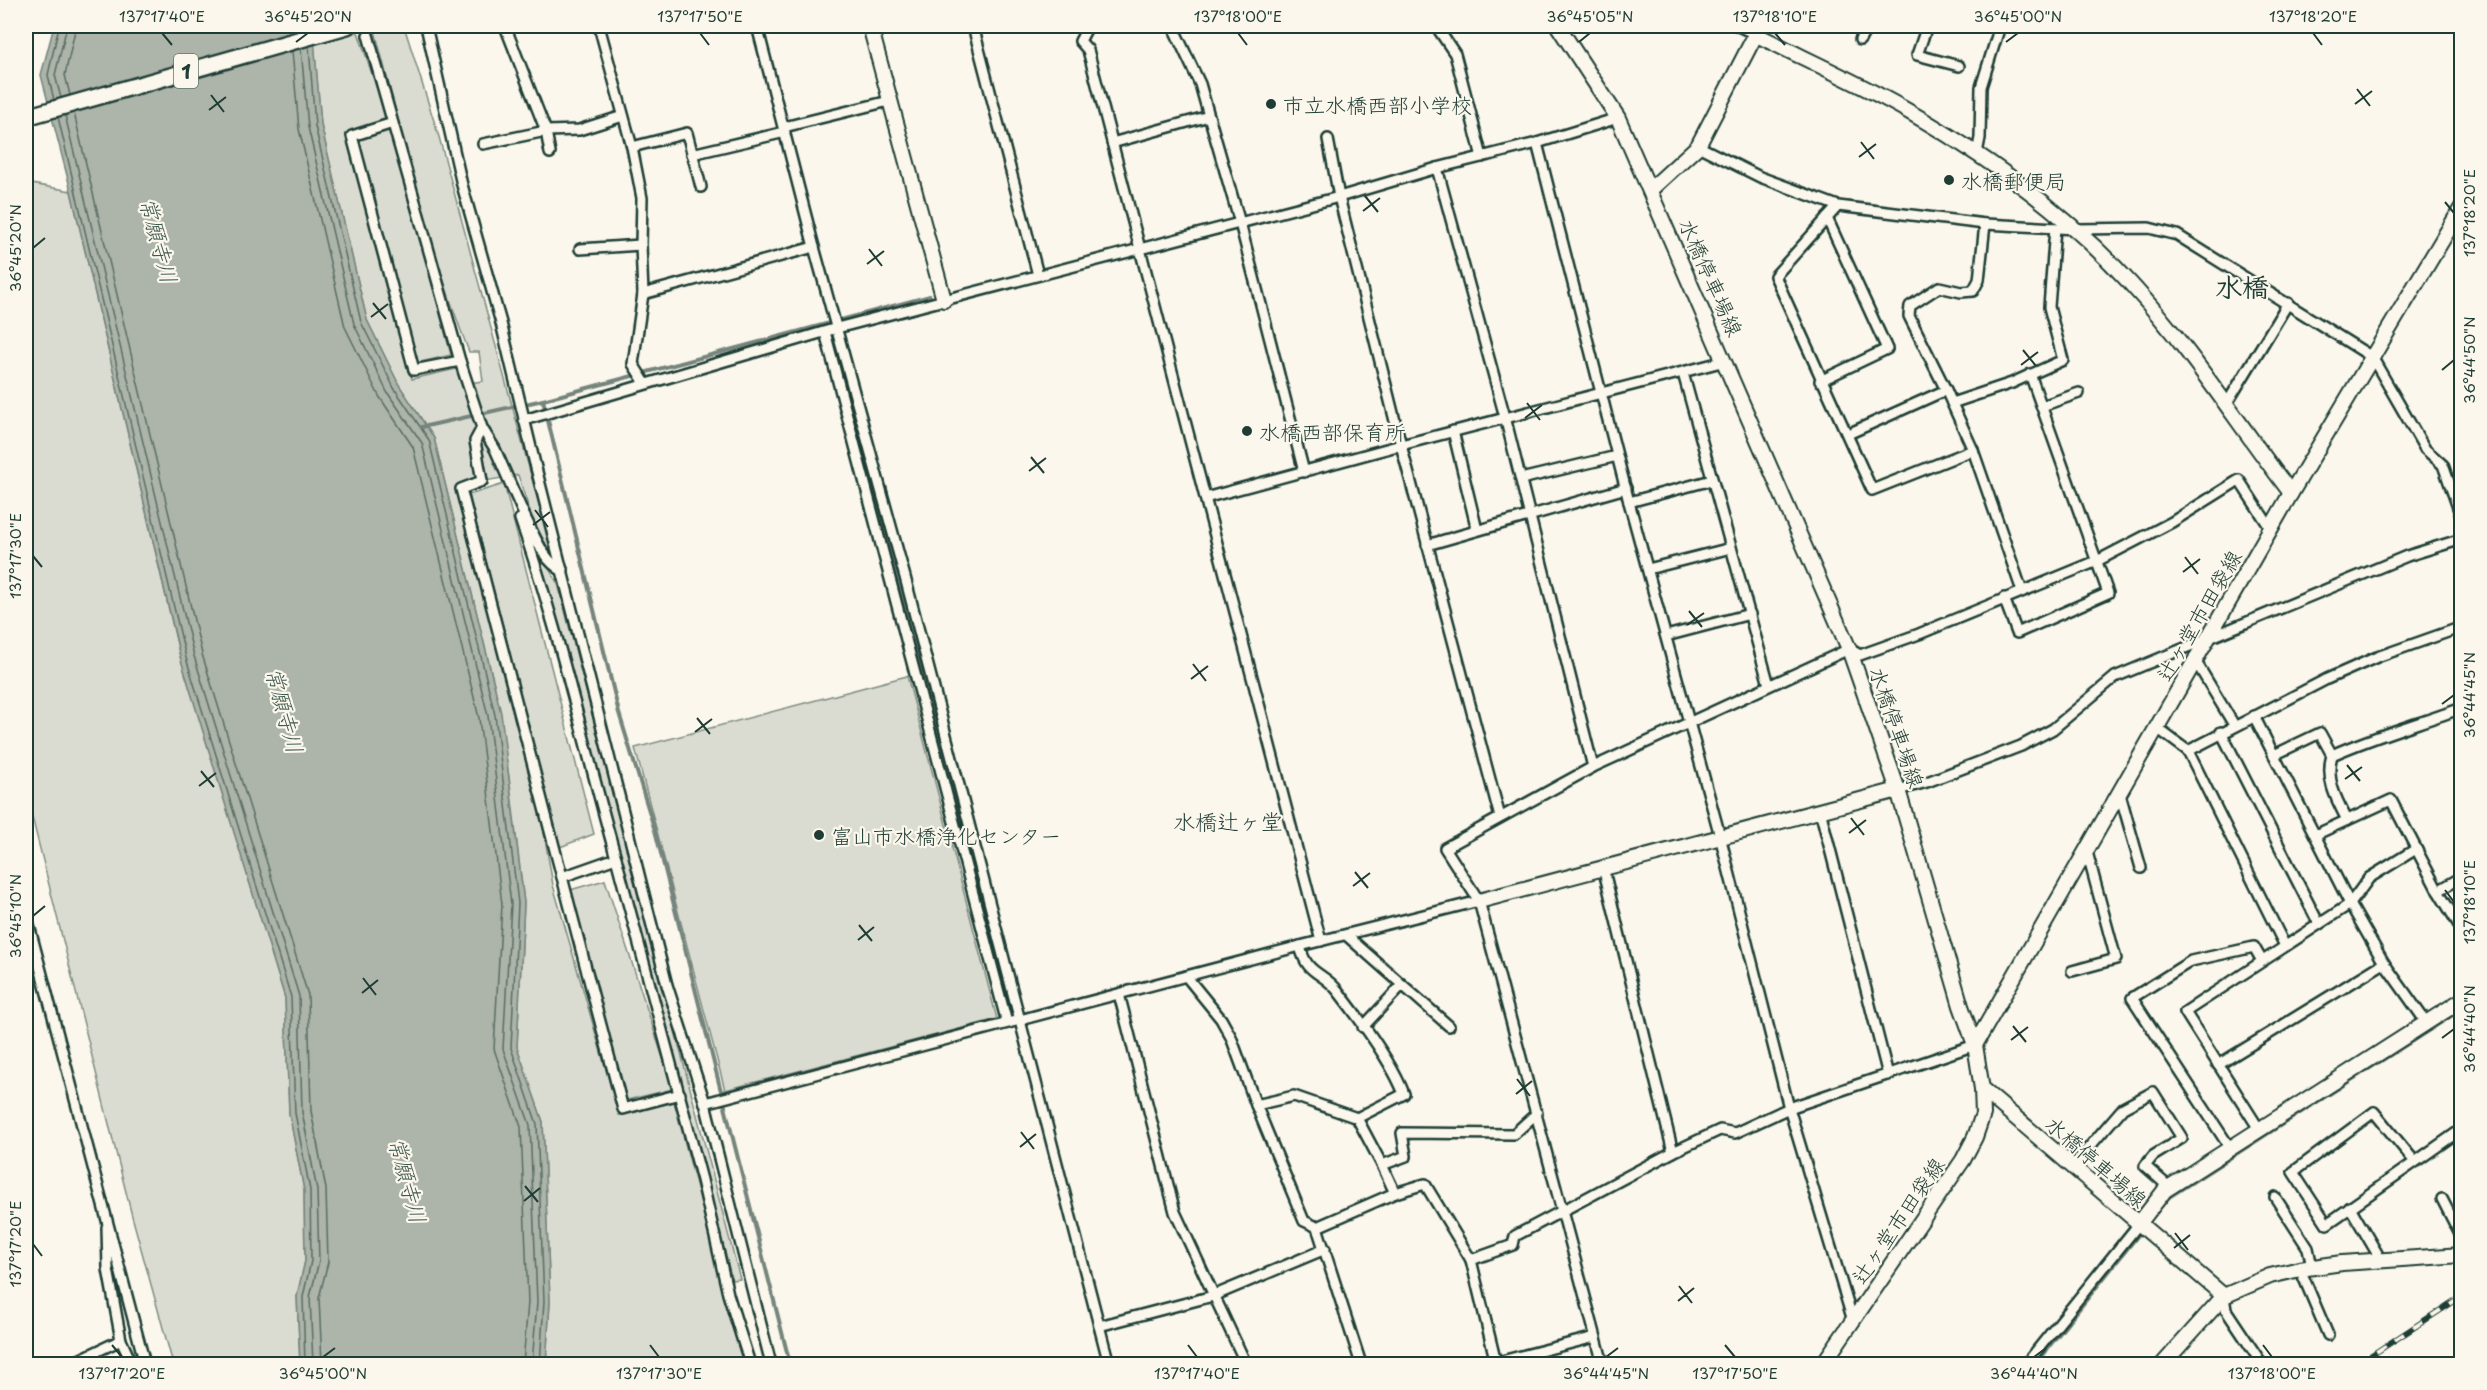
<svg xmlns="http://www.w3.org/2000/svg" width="2487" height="1390" viewBox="0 0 2487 1390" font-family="'Playpen Sans','Klee One',sans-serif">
<rect width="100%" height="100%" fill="#fbf7ec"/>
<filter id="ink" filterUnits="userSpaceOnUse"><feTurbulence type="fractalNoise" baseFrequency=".0167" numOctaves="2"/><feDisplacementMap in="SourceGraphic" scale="12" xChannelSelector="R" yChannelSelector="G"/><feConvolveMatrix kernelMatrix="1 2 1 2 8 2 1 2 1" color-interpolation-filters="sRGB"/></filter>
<g filter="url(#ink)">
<g fill="#dbdcd1" stroke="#7d8c82" stroke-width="1.5">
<path d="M380 26H404L439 137 553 556 534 524 518 475 457 486 543 827 553 885 619 1115 674 1102 744 1364H546L550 1304 543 1122 517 1047 524 903 510 783 495 688 434 438 399 385 367 320 321 125 314 43 358 32 387 119 346 134 412 379 456 369 462 384 483 381 479 352H469C428 246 403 137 374 27Z"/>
<polygon points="391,129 451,355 416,363 356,140"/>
<polygon points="26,183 71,191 179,653 285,998 289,1113 304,1190 305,1261 297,1296 300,1364 173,1364 132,1216 26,793"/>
<polygon points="504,484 594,834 560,847 469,495"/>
<polygon points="530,536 558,584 740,1279 732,1280 652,971"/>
<polygon points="907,676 997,1019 725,1090 635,748"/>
<polygon points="605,880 673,1089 627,1100 570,890"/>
</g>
<polygon fill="#adb4aa" stroke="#74847b" stroke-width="1.5" points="54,26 313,26 321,125 367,320 399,385 434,438 501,713 524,903 517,1047 543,1122 550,1301 546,1364 300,1364 297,1296 305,1261 304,1190 289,1113 285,998 181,660 71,191 41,75"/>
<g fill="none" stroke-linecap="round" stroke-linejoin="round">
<g stroke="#586d63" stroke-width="1.5">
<polyline points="309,46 315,126 361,322 394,388 429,440 495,715 518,903 511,1048 537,1124 544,1301 540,1364"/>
<polyline points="301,48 308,127 354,324 387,392 422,443 488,716 511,904 503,1049 530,1125 537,1302 532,1364"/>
<polyline points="292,51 299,129 345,327 379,396 413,447 479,718 502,904 494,1049 521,1127 528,1302 523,1364"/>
<polyline points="70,95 65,75 76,26"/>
<polyline points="61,98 55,75 67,26"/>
<polyline points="54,100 48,75 59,26"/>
<polyline points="74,113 202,654 308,995 311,1111 326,1189 328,1262 319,1298 322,1364"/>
<polyline points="65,115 194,656 299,996 302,1112 317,1190 319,1261 310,1297 313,1364"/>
<polyline points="58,117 186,658 291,997 295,1113 310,1190 311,1261 303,1297 305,1364"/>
</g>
<g stroke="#74847b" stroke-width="4">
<polyline points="831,331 1009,1006"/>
<polyline points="543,400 619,713 656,834 790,1364"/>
<polyline points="422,427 543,400 930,296"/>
<polyline points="2153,1216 2169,1197 2462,1009"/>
<polyline points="2035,1364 2143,1229"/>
</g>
<g stroke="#1f3d34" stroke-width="14">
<g id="street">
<polyline points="426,26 462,185 501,323 534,460 667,985 705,1103 771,1364"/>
<polyline points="505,26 546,131 550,153"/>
<polyline points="599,26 632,147 642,198 641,245 643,294 633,364 645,383"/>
<polyline points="757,26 814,247 905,577 1109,1364"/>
<polyline points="973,26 1038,275"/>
<polyline points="1088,26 1080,41 1088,50 1321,941"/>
<polyline points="1436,26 1455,54 1482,157"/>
<polyline points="1738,26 1755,34"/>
<polyline points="1927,26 1917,55 1959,66"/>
<polyline points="368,35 460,361 414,370 352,136 393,123"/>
<polyline points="1860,40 1868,26"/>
<polyline points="1209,116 1240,223 1304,472"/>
<polyline points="784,127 889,101"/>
<polyline points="1328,139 1339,197 1401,445 1500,817"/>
<polyline points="1112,143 1209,116 1200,84 1174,29"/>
<polyline points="1537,143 1629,502 1720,836 1789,1108 1853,1321"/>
<polyline points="483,144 546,131 579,130 623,116"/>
<polyline points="1698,146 1760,177 1838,206 1985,224 2076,229 2149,228 2177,235 2372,357 2425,449 2443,465 2462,519"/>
<polyline points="632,147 687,133 701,187"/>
<polyline points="1977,153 1980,138 1981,87 2000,26"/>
<polyline points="692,154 785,132"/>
<polyline points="1437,168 1505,417 1593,767"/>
<polyline points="1838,206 1775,276 1872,490 1973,450"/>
<polyline points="580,249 641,245"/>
<polyline points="643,294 814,247"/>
<polyline points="825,332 1007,1023"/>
<path d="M460 361 482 428 475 441 482 481 461 489 562 877 616 858C584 745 559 630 520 519L525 517C535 536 543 561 563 571"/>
<polyline points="1683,373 1769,685"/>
<polyline points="1820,381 1887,349 1827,218"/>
<polyline points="1946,390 1909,316 1910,306 1939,287 1961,292 1973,291 1979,280 1985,224"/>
<polyline points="1952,403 2012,383 2063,360 2049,307 2055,228"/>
<polyline points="2226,405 2288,303"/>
<polyline points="2042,406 2079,393"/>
<polyline points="524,420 837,328 1339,197 1437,168 1537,143 1618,118"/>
<polyline points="482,428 495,449 525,517"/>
<polyline points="1453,431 1477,530"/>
<polyline points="1848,434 1946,390 1973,450 2022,591"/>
<polyline points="1521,479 1617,456"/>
<polyline points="1205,498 1401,445 1725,361"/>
<polyline points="1629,502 1712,480"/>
<polyline points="1427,545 1626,488"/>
<polyline points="1648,569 1731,548"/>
<polyline points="2004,598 2017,633 2108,593 2030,374"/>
<polyline points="1666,636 1750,614"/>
<polyline points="2196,662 2234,725"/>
<polyline points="2254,716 2350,904 2384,963 2426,1022"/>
<polyline points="2157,728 2188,751 2285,946"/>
<polyline points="2221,732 2319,924"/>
<polyline points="2188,751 2327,679 2377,657 2462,627"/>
<path d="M2274 755 2320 733 2332 755C2374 736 2418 724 2462 708"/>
<path d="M2332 755C2325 779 2336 799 2347 820"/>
<polyline points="1898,790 1927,782 2021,746 2053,729 2115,677 2407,556 2462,539"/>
<polyline points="2120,794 2141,868"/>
<polyline points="1820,810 1888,1075"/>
<polyline points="2315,835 2391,800 2438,891"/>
<polyline points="616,858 702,1180 728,1294 750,1364"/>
<polyline points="1603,867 1673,1152"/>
<polyline points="562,877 623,1109 680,1094"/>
<polyline points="2462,877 2438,891 2462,930"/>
<polyline points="26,914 145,1364"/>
<polyline points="1346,935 1449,1026"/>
<path d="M1300 946C1307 976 1321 970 1338 991 1359 1018 1392 1062 1404 1094L1357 1118"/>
<polyline points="2072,971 2116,959 2087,852"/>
<polyline points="1186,976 1221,1019 1231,1037 1256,1105 1304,1221 1317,1227 1361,1364"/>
<polyline points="1119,994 1175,1212 1246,1364"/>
<polyline points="1363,1027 1402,985"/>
<polyline points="2218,1065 2384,963"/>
<polyline points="705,1103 1300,946 1479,901"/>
<polyline points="1256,1105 1294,1096 1357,1118 1382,1165 1406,1156 1402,1133 1514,1134 1537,1113"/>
<polyline points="2259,1129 2185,1012 2350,904 2369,878 2416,849"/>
<polyline points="2230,1148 2132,998 2191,961 2254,947 2262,961"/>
<polyline points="2415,1162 2374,1112 2293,1172 2327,1224 2462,1129"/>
<polyline points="2072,1167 2123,1108 2153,1092 2182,1138 2153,1156 2145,1166 2169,1187"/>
<polyline points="1395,1193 1425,1184 1471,1260 1513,1245 1515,1236 1673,1152 1720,1130 1735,1133 1789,1108 1975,1045"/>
<polyline points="2275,1197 2308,1248 2312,1267"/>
<polyline points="2442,1199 2462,1238"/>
<polyline points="2350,1207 2381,1260"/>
<polyline points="107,1227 108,1269 121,1340"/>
<polyline points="1317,1227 1395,1193 1382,1165"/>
<polyline points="1471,1260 1496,1363"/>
<polyline points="2300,1269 2328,1335"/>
<polyline points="2224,1296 2226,1310 2262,1364"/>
<polyline points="1099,1326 1213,1296 1325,1249"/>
<polyline points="70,1364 121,1340 132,1364"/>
<polyline points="1490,1364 1595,1337"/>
<polyline points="1603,1364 1479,901 1445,848 1593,767 1849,649 1860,655 1919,634 2097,561 2172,522 2239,480 2271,529"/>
<polyline points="2026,1364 2138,1225"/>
</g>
</g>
<g stroke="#1f3d34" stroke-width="18">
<g id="secondary">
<polyline points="870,26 944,300"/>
<polyline points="1558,26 1618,118 1849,649 1898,790 1961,1006 1975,1045 1982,1089 1983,1114 1975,1137 1963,1160 1823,1364"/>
<path d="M1755 34C1805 59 1857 82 1906 110 1988 157 2067 214 2131 284 2191 349 2238 424 2291 493"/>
<polyline points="1651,189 1698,146 1760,26"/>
<polyline points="1479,901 1898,790"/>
<polyline points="1975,1045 2291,493 2462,207"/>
<polyline points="1982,1089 2224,1296"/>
<polyline points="2138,1225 2165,1190 2462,1000"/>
<polyline points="2163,1364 2224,1296 2270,1276 2300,1269 2342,1263 2462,1255"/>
</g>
</g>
<g stroke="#1f3d34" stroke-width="20">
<polyline id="primary" points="26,117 347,26"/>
</g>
<use href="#street" stroke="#fbf7ec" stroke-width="9"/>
<use href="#secondary" stroke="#fbf7ec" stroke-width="14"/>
<use href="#primary" stroke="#fbf7ec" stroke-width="15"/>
<g stroke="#1f3d34" stroke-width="6">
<polyline id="rail" points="2358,1364 2462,1296"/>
</g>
<use href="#rail" stroke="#fbf7ec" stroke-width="4" stroke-dasharray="11" stroke-linecap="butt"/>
</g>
</g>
<path fill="none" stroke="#1f3d34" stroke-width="2" d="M162 33 172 45M700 33 709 45M1238 33 1247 45M1775 33 1785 45M2313 33 2322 45M296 42 308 33M1579 42 1590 33M2006 42 2018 33M2357 89 2370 106M211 95 224 112M2355 104 2372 91M209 110 226 97M1861 142 1874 159M1859 157 1876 144M1365 196 1378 212M2445 202 2454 213M1363 211 1380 198M33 248 45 238M869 249 882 266M867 264 884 251M373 303 386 319M371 317 388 304M2023 350 2036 366M2021 365 2038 352M2442 370 2454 360M1527 403 1540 420M1525 418 1542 405M1031 457 1044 473M1029 471 1046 458M535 510 548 527M533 525 550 512M33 556 42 567M2185 557 2198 574M2183 572 2200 559M1689 611 1702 627M1687 625 1704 613M1193 664 1206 681M1191 679 1208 666M2442 704 2454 695M697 718 710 734M695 732 712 719M2347 765 2360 781M201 771 214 787M2345 779 2362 767M199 786 216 773M1851 818 1864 835M1849 833 1866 820M1355 872 1368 888M1353 886 1370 873M2445 890 2454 902M33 916 45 906M859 925 872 941M858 940 874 927M363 978 376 995M362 993 378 980M2013 1026 2026 1042M2442 1038 2454 1029M2011 1040 2028 1027M1517 1079 1530 1096M1516 1094 1532 1081M1021 1132 1034 1149M1020 1147 1036 1134M525 1186 538 1202M524 1201 540 1188M2175 1233 2188 1250M33 1244 42 1256M2174 1248 2190 1235M1679 1286 1692 1303M1678 1301 1694 1288M112 1345 122 1357M650 1345 659 1357M1188 1345 1197 1357M1725 1345 1735 1357M2263 1345 2272 1357M323 1357 335 1348M1606 1357 1618 1348M2034 1357 2046 1348"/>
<g fill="#1f3d34" stroke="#fbf7ec" stroke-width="2">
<circle cx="1271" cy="104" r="6"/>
<circle cx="1949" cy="180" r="6"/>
<circle cx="1247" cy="431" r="6"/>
<circle cx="819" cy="835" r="6"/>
</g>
<g text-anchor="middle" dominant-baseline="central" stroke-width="4.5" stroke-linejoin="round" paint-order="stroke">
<rect fill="#fbf7ec" stroke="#61756b" stroke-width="1.5" x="174" y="54" width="24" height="34" rx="4.5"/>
<g font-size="20" font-weight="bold" fill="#1f3d34">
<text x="186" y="71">1</text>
</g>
<g font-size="21" fill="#1f3d34" stroke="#fbf7ec" text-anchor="start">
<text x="1283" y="104">市立水橋西部小学校</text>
<text x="1961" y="180">水橋郵便局</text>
<text x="1259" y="431">水橋西部保育所</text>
<text x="831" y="835">富山市水橋浄化センター</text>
</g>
<g font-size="21" fill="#1f3d34" stroke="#fbf7ec">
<text transform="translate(1712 277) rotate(66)">水橋停車場線</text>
<text transform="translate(2198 615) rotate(-60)">辻ヶ堂市田袋線</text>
<text transform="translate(1898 727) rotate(71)">水橋停車場線</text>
<text transform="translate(2097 1161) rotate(41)">水橋停車場線</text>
<text transform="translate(1897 1220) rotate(-56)">辻ヶ堂市田袋線</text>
</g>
<g font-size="22" font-style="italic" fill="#425b52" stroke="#fbf7ec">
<text transform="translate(160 240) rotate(75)">常願寺川</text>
<text transform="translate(286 710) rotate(75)">常願寺川</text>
<text transform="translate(409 1180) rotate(75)">常願寺川</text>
</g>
<g font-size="22" fill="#1f3d34" stroke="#fbf7ec">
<text x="1228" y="820">水橋辻ヶ堂</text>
</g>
<g font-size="27" font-weight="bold" fill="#1f3d34" stroke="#fbf7ec">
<text x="2242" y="285">水橋</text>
</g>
</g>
<rect width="2487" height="1390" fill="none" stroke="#fbf7ec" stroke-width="66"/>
<rect x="33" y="33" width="2421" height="1324" fill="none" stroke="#1f3d34" stroke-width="2"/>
<g font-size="15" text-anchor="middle" fill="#1f3d34">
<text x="162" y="22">137°17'40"E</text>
<text x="308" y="22">36°45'20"N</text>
<text x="700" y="22">137°17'50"E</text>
<text x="1238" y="22">137°18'00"E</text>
<text x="1590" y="22">36°45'05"N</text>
<text x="1775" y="22">137°18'10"E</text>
<text x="2018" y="22">36°45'00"N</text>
<text x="2313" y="22">137°18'20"E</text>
<text transform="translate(2470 213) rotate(-90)" y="5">137°18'20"E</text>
<text transform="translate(16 248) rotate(-90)" y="5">36°45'20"N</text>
<text transform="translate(2470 360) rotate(-90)" y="5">36°44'50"N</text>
<text transform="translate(16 556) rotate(-90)" y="5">137°17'30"E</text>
<text transform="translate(2470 695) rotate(-90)" y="5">36°44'45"N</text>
<text transform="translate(2470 902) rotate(-90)" y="5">137°18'10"E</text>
<text transform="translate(16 916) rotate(-90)" y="5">36°45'10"N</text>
<text transform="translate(2470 1029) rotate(-90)" y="5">36°44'40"N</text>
<text transform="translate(16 1244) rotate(-90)" y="5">137°17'20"E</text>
<text x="122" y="1379">137°17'20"E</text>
<text x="323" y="1379">36°45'00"N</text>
<text x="659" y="1379">137°17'30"E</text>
<text x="1197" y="1379">137°17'40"E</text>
<text x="1606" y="1379">36°44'45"N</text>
<text x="1735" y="1379">137°17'50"E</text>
<text x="2034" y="1379">36°44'40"N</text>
<text x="2272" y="1379">137°18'00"E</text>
</g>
</svg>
